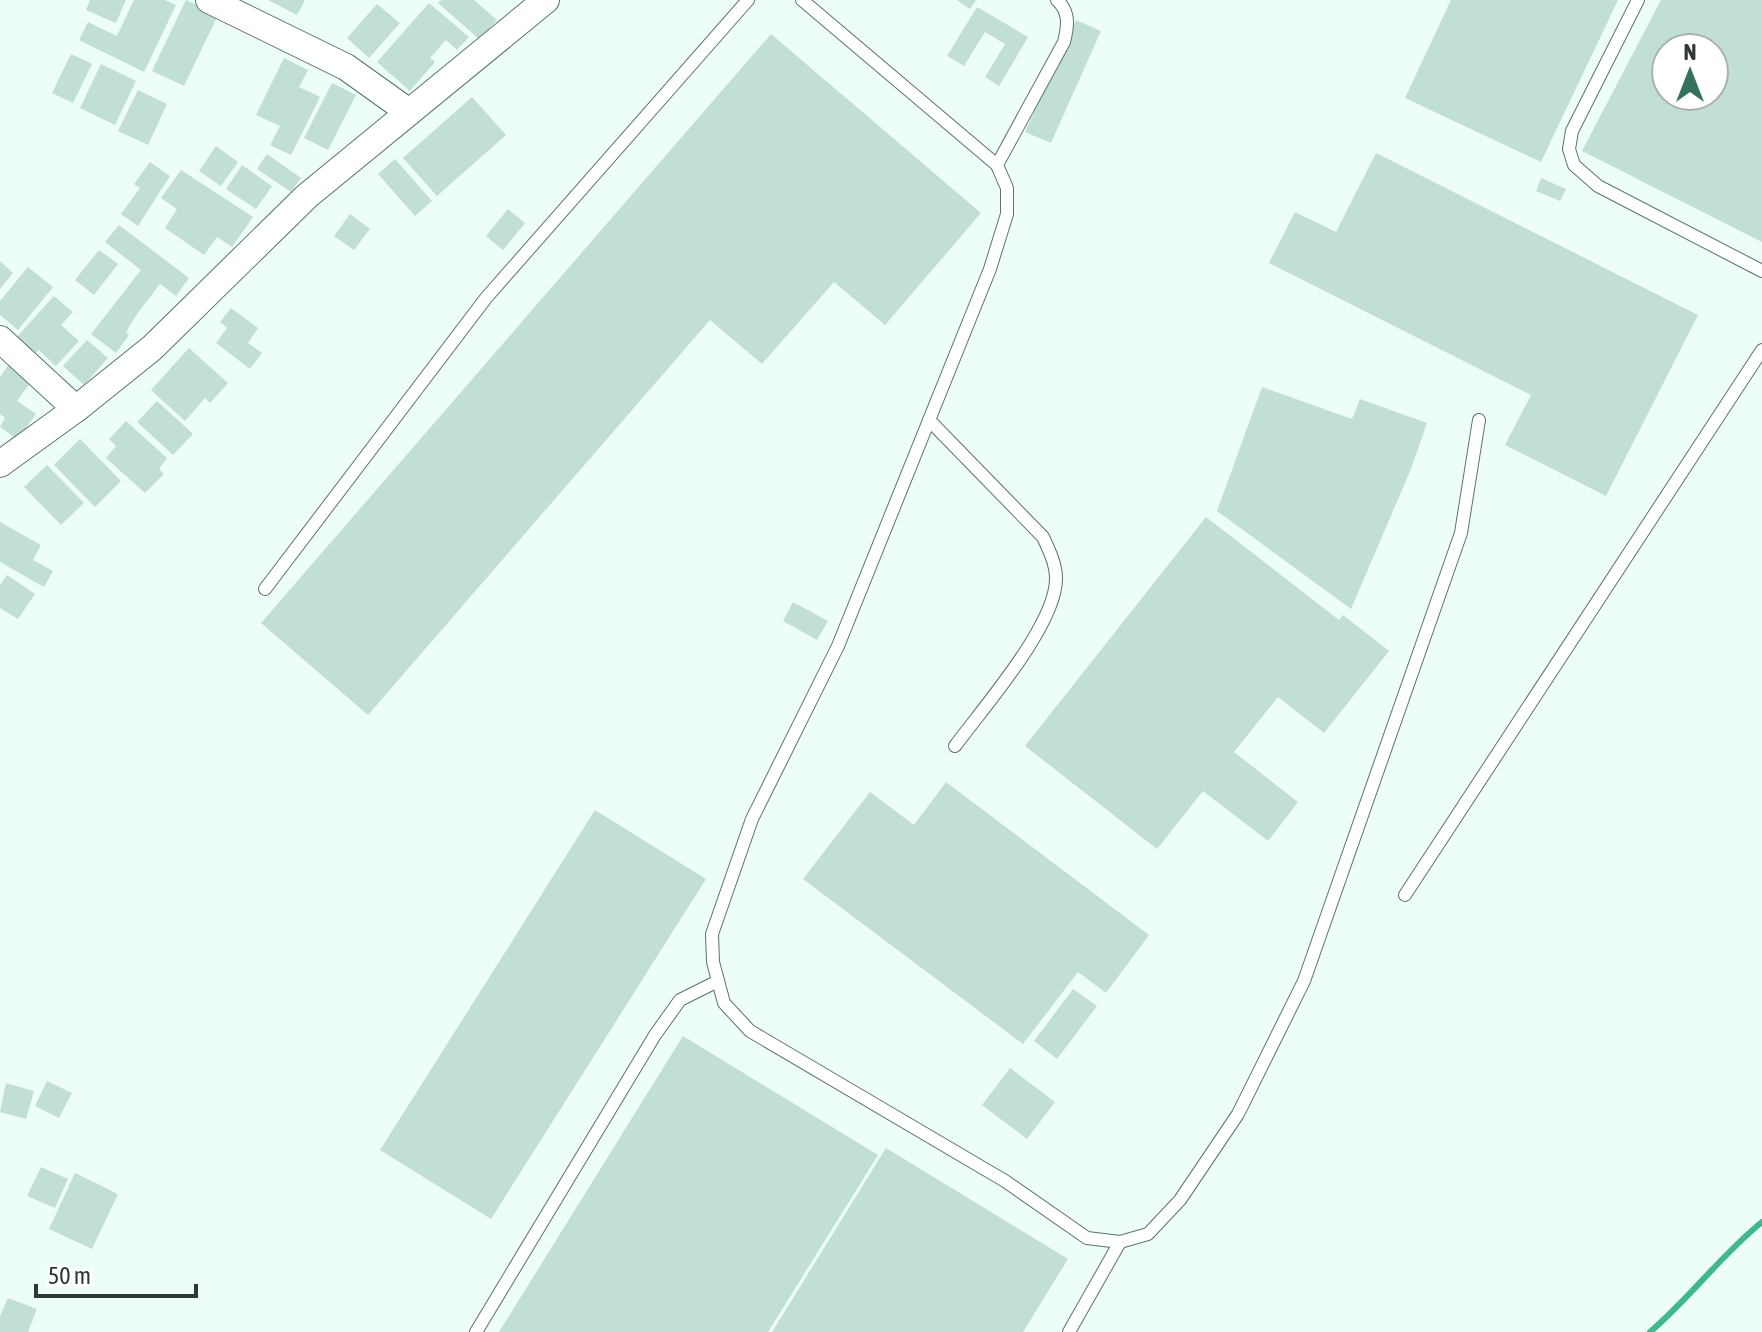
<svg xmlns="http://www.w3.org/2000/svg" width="1762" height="1332" viewBox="0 0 1762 1332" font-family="'Asap Condensed',sans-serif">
<rect width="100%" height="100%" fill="#ecfef6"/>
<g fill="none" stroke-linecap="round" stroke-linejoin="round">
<path stroke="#40b78f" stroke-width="6" d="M1650 1332C1690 1298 1721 1255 1762 1222"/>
</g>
<g fill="#c2dfd3" fill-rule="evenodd">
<polygon points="90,0 126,0 116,23 86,10"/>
<polygon points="134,0 165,0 176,5 144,72 79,40 88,22 117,36"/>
<polygon points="186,0 218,15 184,86 152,71"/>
<polygon points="268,0 305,0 297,15"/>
<polygon points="441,0 474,0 497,20 479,39 438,3"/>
<polygon points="957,0 976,0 970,9"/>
<polygon points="1451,0 1618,0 1541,162 1405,98"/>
<path d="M1661 0H1762V242L1582 151ZM1666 48H1714V96H1666Z"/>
<polygon points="429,3 469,37 457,50 446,40 430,58 435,62 410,91 377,62"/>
<polygon points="377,4 400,23 369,58 347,38"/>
<polygon points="977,7 1028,37 999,86 985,77 1005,44 985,32 964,66 947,56"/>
<polygon points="1076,20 1101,31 1051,143 1025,132"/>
<polygon points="771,34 981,213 885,325 834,282 762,364 710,320 368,715 261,623"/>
<polygon points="71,54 92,64 73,103 52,93"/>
<polygon points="284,58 308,70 299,87 320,97 291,155 270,145 280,126 256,115"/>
<polygon points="101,64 136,81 115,125 80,108"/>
<polygon points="332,83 356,95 328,150 304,138"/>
<polygon points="138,90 167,104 148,145 118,131"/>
<polygon points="472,97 506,135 437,196 403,158"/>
<polygon points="216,146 238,162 221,186 199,171"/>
<polygon points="1376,153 1698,315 1606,496 1505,445 1531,395 1269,263 1295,212 1336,232"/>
<polygon points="267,154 301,178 291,192 257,169"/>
<polygon points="395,159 432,201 415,216 378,174"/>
<polygon points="150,162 170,176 138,226 121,214 140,188 134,184"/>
<polygon points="242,165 272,186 256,209 226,189"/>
<polygon points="181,170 253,217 232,247 217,237 204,255 165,228 177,209 161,198"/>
<polygon points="1541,178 1566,189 1560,201 1536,191"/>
<polygon points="508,209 525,223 503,250 486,236"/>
<polygon points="350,214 370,229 354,250 334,236"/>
<polygon points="119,225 189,278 176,296 160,284 137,314 126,332 129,335 116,353 91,334 141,270 105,242"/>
<polygon points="99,250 118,264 94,295 75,280"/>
<polygon points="0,261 13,273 0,289"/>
<polygon points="28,267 53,287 18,330 0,315 0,301"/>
<polygon points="54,296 73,312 61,325 79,341 56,366 39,350 34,355 15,339"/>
<polygon points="231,308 258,328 248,343 262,353 250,369 216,343 227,328 220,322"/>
<polygon points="87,340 108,358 84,385 63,366"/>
<polygon points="189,348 228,383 210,403 205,398 185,421 151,390"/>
<polygon points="9,364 32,380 17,401 36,414 18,440 0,427 5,418 0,414 0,377"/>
<polygon points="1262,387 1352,419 1360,399 1427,423 1411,469 1351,609 1217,511"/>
<polygon points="157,401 193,434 173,455 137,422"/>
<polygon points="126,421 167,458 159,469 164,474 145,493 106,458 116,446 109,439"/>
<polygon points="80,439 121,481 95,507 54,465"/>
<polygon points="47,465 84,503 61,525 24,487"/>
<polygon points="1206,517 1339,620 1343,615 1389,651 1324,733 1278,697 1234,752 1298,802 1268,841 1203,791 1157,849 1025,746"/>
<polygon points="0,522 41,545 33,560 53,571 44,587 0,562"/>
<polygon points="7,575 35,594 18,619 0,608 0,585"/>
<polygon points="793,602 828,621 817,640 783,621"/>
<polygon points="946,782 1149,935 1106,993 1078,972 1023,1044 803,879 870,792 914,825"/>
<polygon points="595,810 706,879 491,1219 380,1150"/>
<polygon points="1073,989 1097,1006 1057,1059 1034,1041"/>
<polygon points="683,1036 878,1155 768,1332 499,1332"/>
<polygon points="1010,1068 1055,1102 1027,1139 982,1105"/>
<polygon points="47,1081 72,1093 59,1118 35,1106"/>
<polygon points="6,1083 34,1091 26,1119 0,1112"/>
<polygon points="886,1148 1068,1259 1023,1332 772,1332"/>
<polygon points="41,1167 68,1179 55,1208 27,1196"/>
<polygon points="75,1173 118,1194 92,1249 49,1229"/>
<polygon points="8,1298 37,1309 28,1332 0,1332 0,1316"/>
</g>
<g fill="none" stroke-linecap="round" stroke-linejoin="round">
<g stroke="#5a7469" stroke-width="14">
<g id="lane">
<polyline points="802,0 997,165 1007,188 1007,214 990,269 838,646 752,819 712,934 713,962 724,1003 750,1031 1005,1181 1087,1238 1120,1242 1148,1234 1180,1200 1238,1114 1304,981 1461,533 1479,420"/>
<polyline points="1638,0 1572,131 1569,149 1574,165 1598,186 1762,271"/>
<path d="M997 165 1064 42C1068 26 1070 12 1057 0"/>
<path d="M929 420 1043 537C1049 550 1056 564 1056 578 1057 624 983 708 955 746"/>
<polyline points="265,589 486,298 748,0"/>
<polyline points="1405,895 1762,350"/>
<polyline points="476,1332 655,1035 680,1000 718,981"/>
<polyline points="1069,1332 1120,1242"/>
</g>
</g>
<g stroke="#5a7469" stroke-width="28">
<g id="street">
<polyline points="209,0 346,67 409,112"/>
<polyline points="0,339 76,409"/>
<polyline points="0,464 76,409 152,348 307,196 546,0"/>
</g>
</g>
<use href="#lane" stroke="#fff" stroke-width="12"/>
<use href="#street" stroke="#fff" stroke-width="26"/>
</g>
<g transform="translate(1690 72)"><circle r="38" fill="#ffffff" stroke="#abb0ae" stroke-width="2"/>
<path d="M0-6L14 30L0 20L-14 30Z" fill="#35715b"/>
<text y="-12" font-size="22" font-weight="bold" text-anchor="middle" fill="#2e3934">N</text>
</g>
<path d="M36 1284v12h160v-12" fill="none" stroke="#2e3934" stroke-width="4"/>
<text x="48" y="1284" font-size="24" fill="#2e3934" stroke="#ffffff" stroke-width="6" paint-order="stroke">50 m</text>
</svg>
